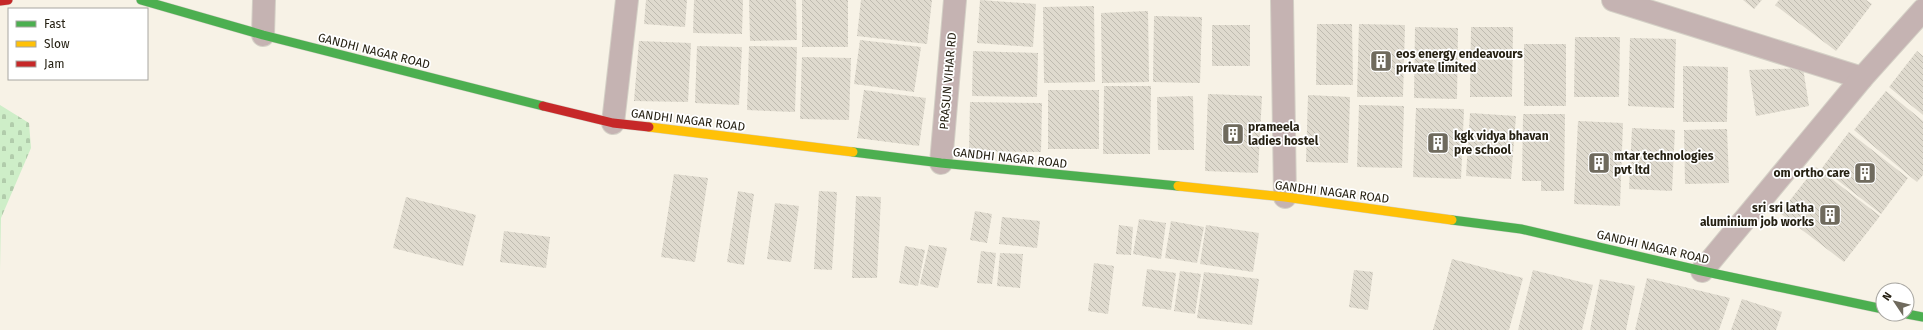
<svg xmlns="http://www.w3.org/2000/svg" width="1923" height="330" viewBox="0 0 1923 330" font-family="'Fira Sans',sans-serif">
<defs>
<pattern id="cemetery-stones" width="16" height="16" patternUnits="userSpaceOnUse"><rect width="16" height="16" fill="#ceeec8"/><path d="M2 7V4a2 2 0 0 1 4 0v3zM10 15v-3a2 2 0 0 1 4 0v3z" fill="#b1ccab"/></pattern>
<pattern id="building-back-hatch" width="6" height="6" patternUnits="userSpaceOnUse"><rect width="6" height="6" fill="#dfdace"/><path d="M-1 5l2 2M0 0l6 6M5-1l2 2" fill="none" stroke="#bfbbb0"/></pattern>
</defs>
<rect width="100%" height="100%" fill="#f7f2e6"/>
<polygon fill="url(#cemetery-stones)" points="0,105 29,123 31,148 1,218 0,271"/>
<g fill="url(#building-back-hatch)">
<polygon points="646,0 687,0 685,27 644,24"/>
<polygon points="694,0 743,0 742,34 693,33"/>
<polygon points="749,0 796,0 797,40 750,41"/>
<rect x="802" y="0" width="46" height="47"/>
<polygon points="861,0 932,0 927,44 857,36"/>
<polygon points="980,0 1036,4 1033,47 977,43"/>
<polygon points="1743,0 1762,0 1754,9"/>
<polygon points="1779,0 1866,0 1872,4 1836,51 1775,5"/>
<polygon points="1094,6 1095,82 1044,83 1043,7"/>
<polygon points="1148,11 1149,82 1102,83 1101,13"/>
<polygon points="1154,16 1202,17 1200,83 1153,82"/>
<polygon points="1317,24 1352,24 1353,85 1316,85"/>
<polygon points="1359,24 1405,25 1403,97 1357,97"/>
<rect x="1212" y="25" width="38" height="41"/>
<polygon points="1415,27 1458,28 1457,99 1414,98"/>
<polygon points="1471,27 1513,27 1512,97 1470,97"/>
<polygon points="1575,37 1620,37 1619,97 1574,97"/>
<polygon points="1630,38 1676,39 1674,108 1628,106"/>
<polygon points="860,40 921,47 914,92 854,84"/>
<polygon points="639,41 691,43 688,102 634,101"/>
<rect x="1524" y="44" width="42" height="62"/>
<polygon points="697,46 742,47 739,105 695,103"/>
<polygon points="749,46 797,47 795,112 747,110"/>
<polygon points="973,51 1038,53 1037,97 972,96"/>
<polygon points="1917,51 1923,56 1923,115 1889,87"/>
<polygon points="802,57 851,58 849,120 800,119"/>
<polygon points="1683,66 1728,67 1727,122 1683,122"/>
<polygon points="1803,68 1809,106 1756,116 1749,70"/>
<polygon points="1104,86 1151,86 1150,154 1103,154"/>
<polygon points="864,90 926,98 919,146 857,138"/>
<rect x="1048" y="90" width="51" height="59"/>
<polygon points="1886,91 1923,121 1923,175 1917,182 1854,130"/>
<polygon points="1208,94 1262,96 1258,173 1205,171"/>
<polygon points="1308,95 1350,97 1348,163 1306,162"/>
<polygon points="1193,96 1194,150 1158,150 1157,97"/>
<polygon points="970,102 1042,103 1041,152 969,151"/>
<polygon points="1359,105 1404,106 1402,168 1357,167"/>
<polygon points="1416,108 1464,109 1461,179 1413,177"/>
<polygon points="1470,113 1516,116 1511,179 1466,176"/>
<polygon points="1523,114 1565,114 1564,191 1541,191 1541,181 1522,181"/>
<polygon points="1578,121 1623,123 1620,206 1574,204"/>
<polygon points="1632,128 1675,130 1672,191 1629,189"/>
<polygon points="1727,129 1729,183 1685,184 1684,130"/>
<polygon points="1849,132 1908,178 1881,214 1822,168"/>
<polygon points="1816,167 1880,216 1844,262 1780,213"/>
<polygon points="674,174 708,178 695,262 661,257"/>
<polygon points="738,191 754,194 744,265 727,262"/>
<polygon points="819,191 837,192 832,270 814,269"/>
<polygon points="856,196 881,197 877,278 852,278"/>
<polygon points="406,197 476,215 463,266 393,248"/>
<polygon points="775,203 799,206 791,262 767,259"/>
<polygon points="975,211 992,214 987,243 970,240"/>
<polygon points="1002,217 1040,221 1037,248 999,244"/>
<polygon points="1139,219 1166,223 1161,259 1133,254"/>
<polygon points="1171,221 1204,227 1197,263 1165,258"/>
<polygon points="1119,225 1133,227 1131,255 1116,254"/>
<polygon points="1206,225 1259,233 1253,272 1200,264"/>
<polygon points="504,231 550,237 546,268 500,262"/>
<polygon points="929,245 947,248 938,288 920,284"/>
<polygon points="905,246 925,250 918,286 899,283"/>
<polygon points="981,251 996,253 992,284 977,283"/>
<polygon points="1000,253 1023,254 1020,288 997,286"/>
<polygon points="1452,259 1523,278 1509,330 1433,330"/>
<polygon points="1094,263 1114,266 1108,314 1088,311"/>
<polygon points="1147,269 1176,273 1171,310 1142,306"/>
<polygon points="1354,270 1373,272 1368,310 1349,307"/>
<polygon points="1533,270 1593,285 1582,330 1518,330"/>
<polygon points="1180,271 1201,274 1195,314 1174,311"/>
<polygon points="1204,272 1259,279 1252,325 1197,318"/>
<polygon points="1647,278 1730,298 1719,330 1635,330"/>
<polygon points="1600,279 1635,286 1626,330 1590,330"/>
<polygon points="1742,299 1782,312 1776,330 1731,330"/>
</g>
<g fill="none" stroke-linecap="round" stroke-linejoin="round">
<g stroke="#d4d0c6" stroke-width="24">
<g id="street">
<polyline points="1282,0 1285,197"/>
<polyline points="1613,0 1862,78"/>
<polyline points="263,35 264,0"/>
<polyline points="613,123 627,0"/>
<polyline points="941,163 955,0"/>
<polyline points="1702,271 1862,78 1923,10"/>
</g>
</g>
<g stroke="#d4d0c6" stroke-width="10">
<g id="fast">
<polyline points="141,0 263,35 543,106"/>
<polyline points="853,152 941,163 1178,186"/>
<polyline points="1452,220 1521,229 1702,271 1883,309"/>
<polyline points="1907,314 1923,317"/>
</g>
</g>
<g stroke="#d4d0c6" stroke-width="10">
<g id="slow">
<polyline points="649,127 853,152"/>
<polyline points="1178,186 1285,197 1452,220"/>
</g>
</g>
<g stroke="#d4d0c6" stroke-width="10">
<g id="jam">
<polyline points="0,1 8,0"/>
<polyline points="543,106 613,123 649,127"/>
</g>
</g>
<use href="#street" stroke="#c5b3b2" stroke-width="22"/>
<use href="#fast" stroke="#4caf50" stroke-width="9"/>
<use href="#slow" stroke="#ffc107" stroke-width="9"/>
<use href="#jam" stroke="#c62828" stroke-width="9"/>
</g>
<defs>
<g id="building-square" transform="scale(1.15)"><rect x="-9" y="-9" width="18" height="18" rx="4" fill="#6f6a5d" stroke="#fff"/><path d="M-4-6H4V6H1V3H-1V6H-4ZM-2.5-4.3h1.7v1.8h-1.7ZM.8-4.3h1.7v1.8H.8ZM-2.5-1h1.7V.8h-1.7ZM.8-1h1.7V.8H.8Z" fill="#fff"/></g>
</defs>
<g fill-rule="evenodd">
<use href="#building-square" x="1381" y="61"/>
<use href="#building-square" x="1233" y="134"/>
<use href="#building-square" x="1438" y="143"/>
<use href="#building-square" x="1599" y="163"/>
<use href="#building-square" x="1865" y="173"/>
<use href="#building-square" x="1830" y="215"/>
</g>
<g text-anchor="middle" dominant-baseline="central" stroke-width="3.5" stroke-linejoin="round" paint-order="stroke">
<g font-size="12" fill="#262113" stroke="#fff">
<text transform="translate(374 51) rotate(14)">GANDHI NAGAR ROAD</text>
<text transform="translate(948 81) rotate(-85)">PRASUN VIHAR RD</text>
<text transform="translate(688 120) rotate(7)">GANDHI NAGAR ROAD</text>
<text transform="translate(1010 158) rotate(6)">GANDHI NAGAR ROAD</text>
<text transform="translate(1332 192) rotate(7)">GANDHI NAGAR ROAD</text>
<text transform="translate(1653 247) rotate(13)">GANDHI NAGAR ROAD</text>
</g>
<g font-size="12" font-weight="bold" fill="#262113" stroke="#fff" text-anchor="start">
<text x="1396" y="54">eos energy endeavours<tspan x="1396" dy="14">private limited</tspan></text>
<text x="1248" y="127">prameela<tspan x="1248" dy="14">ladies hostel</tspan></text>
<text x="1454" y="136">kgk vidya bhavan<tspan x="1454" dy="14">pre school</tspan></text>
<text x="1614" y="156">mtar technologies<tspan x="1614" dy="14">pvt ltd</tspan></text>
<text x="1850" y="173" text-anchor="end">om ortho care</text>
<text x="1814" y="208" text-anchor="end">sri sri latha<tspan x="1814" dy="14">aluminium job works</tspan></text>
</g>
</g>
<rect x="8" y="8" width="140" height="72" fill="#ffffff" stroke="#a8a6a1"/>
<rect x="16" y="21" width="20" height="6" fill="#4caf50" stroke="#a8a6a1"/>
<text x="44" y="28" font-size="12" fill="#262113">Fast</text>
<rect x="16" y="41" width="20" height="6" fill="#ffc107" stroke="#a8a6a1"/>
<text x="44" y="48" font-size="12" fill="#262113">Slow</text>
<rect x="16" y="61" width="20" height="6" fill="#c62828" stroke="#a8a6a1"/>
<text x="44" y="68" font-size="12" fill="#262113">Jam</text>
<g transform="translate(1895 302) rotate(305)"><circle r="19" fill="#ffffff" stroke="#a8a6a1"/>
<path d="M0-3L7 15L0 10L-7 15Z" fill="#6f6a5d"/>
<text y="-6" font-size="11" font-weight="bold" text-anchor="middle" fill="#262113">N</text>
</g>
</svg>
